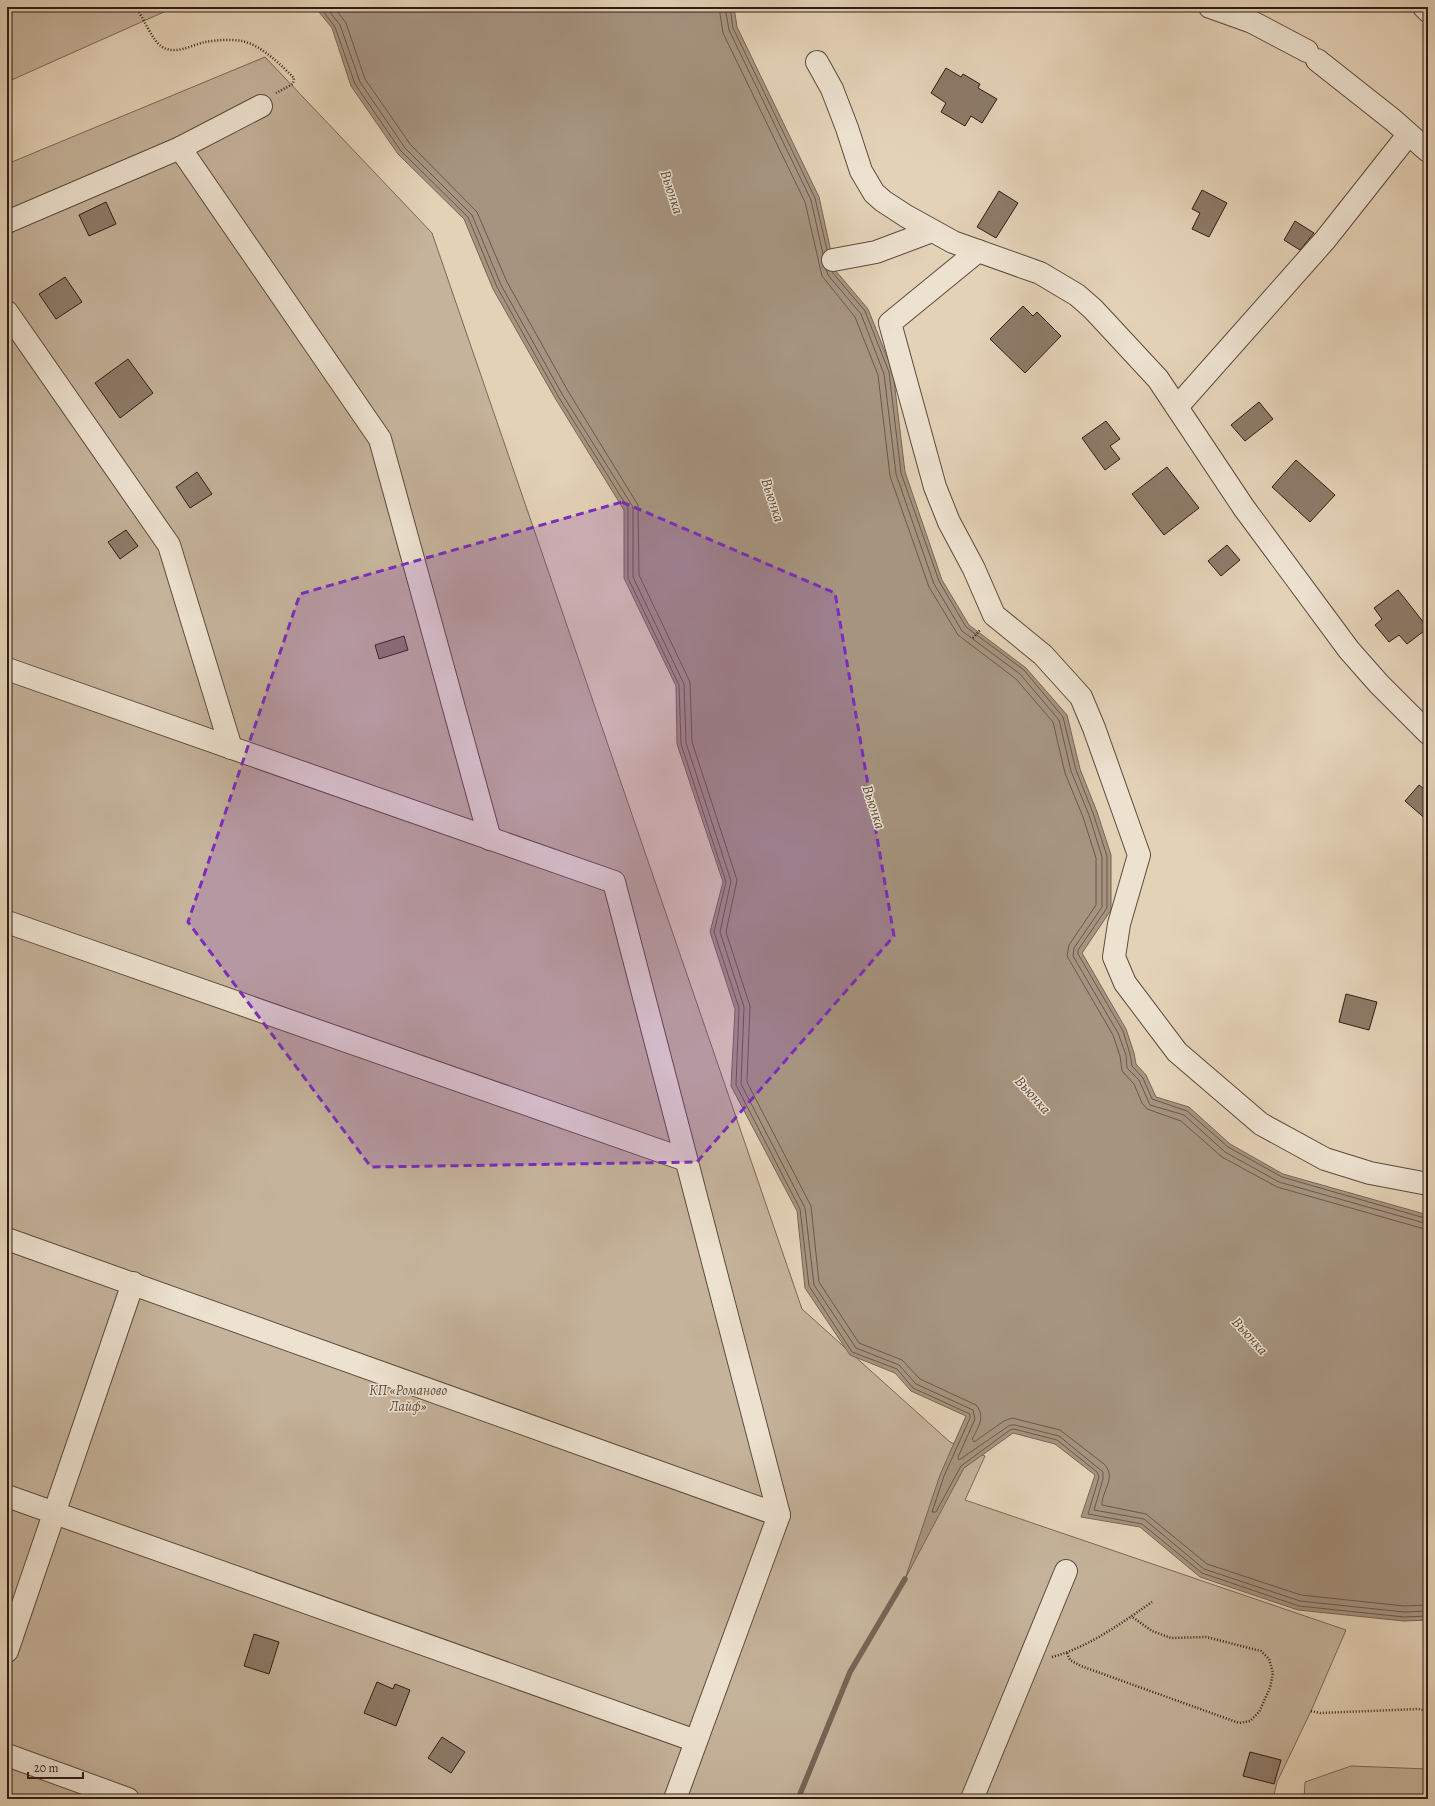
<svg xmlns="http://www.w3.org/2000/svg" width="1435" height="1806" viewBox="0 0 1435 1806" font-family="Alegreya,serif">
<rect width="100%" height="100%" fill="#e4d2b7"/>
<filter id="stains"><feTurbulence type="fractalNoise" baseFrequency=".005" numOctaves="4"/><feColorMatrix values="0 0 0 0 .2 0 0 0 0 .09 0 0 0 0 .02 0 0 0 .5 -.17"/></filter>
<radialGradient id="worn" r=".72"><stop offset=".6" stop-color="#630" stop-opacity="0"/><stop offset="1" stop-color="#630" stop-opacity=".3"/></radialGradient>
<g fill="#c5b39b" stroke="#7a6858">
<polygon points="7,7 175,7 7,82"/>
<polygon points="265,57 432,233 802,1309 950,1442 985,1456 965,1500 1346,1630 1311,1711 1277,1782 1273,1799 7,1799 7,164"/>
<polygon points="1351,1766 1428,1769 1428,1799 1304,1799 1305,1782"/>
</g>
<polygon fill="#a69480" stroke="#766455" points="315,7 734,7 737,27 819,197 835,270 868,309 893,372 905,472 942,580 969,625 1026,668 1067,715 1080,769 1097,812 1111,855 1111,910 1082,953 1126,1029 1134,1053 1136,1064 1146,1075 1156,1097 1189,1107 1230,1144 1283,1174 1428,1215 1428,1620 1404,1621 1298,1610 1200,1577 1140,1527 1081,1517 1095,1475 1055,1444 1013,1433 964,1468 905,1579 940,1475 966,1416 911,1391 895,1373 850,1355 805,1288 797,1211 731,1086 735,1009 710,932 723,882 677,744 676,686 624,578 624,510 555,398 493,289 464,219 398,154 351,86 332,28"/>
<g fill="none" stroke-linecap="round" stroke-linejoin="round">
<g stroke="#6a584a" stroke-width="1">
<polyline points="320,7 335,27 355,84 401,151 468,217 497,287 558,396 628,508 628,578 679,685 681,744 726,882 714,932 739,1008 736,1085 800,1209 809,1286 852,1352 897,1369 913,1388 970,1414 970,1418 944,1476 932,1512 936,1512 961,1466 1010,1430 1014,1429 1057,1440 1097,1472 1099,1477 1088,1514 1142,1524 1202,1573 1299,1606 1404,1617 1428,1616"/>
<polyline points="326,7 340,25 360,82 405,148 472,215 501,285 562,394 633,507 633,577 684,684 686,743 731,881 720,932 744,1007 741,1084 805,1208 814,1285 856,1348 899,1365 916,1384 973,1410 975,1419 958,1457 959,1460 1010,1425 1015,1425 1059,1436 1103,1472 1103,1479 1094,1510 1144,1519 1204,1569 1300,1601 1404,1612 1428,1611"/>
<path d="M334 7 346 23 365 79 410 144 477 212 507 282 568 391 638 505 639 575 690 682 692 742 737 880 726 932 750 1006 747 1082 811 1206 819 1282 859 1343 902 1360 920 1379 976 1405C986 1416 978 1428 972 1439L974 1442 1004 1421 1012 1418 1060 1430 1104 1464C1117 1477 1102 1490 1102 1505L1146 1514 1207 1564 1301 1595 1404 1606 1428 1605"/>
<polyline points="719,7 723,33 805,202 822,276 855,317 878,375 890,476 929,587 958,635 1016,679 1053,722 1065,773 1083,817 1096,858 1096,905 1069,945 1067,956 1113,1035 1120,1056 1122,1071 1134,1084 1142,1103 1147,1109 1181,1121 1222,1157 1277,1187 1428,1230"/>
<polyline points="725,7 729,30 811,200 823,254"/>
<polyline points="730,7 733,28 815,198 827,250"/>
<polyline points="826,269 828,275 861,314 884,374 896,474 934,584 962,631 1020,674 1059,720 1071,771 1089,815 1102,857 1102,907 1074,948 1073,956 1118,1033 1126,1055 1127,1068 1139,1080 1150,1105 1184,1115 1225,1152 1279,1182 1428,1224"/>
<polyline points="832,272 865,311 889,372 901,473 939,581 966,627 1024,670 1063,717 1076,770 1093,813 1107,856 1107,908 1078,950 1078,954 1123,1031 1130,1054 1132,1066 1143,1078 1152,1099 1187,1111 1228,1147 1282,1177 1428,1219"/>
</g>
<polyline stroke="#766455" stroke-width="5.5" points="798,1799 850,1672 905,1579"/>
</g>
<g fill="#8d7b69" stroke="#2e1d15">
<polygon points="946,68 961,77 963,74 980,84 978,88 997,99 982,123 971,116 965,126 941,112 946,103 931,93"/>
<polygon points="1202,190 1227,203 1209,237 1192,229 1200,213 1192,209"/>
<polygon points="999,191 1018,203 996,238 977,227"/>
<polygon points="106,202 116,224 89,236 79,215"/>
<polygon points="1295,221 1314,233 1300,250 1284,240"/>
<polygon points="65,277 82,302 56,319 39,294"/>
<polygon points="1023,306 1033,316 1037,312 1061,336 1025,373 990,339"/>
<polygon points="128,359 153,393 120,418 95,383"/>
<polygon points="1259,402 1273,419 1245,441 1231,425"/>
<polygon points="1106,421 1120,439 1110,446 1120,459 1105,470 1082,438"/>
<polygon points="1296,460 1335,495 1310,522 1272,487"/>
<polygon points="1167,467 1199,508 1164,535 1132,494"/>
<polygon points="197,472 212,494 190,508 176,487"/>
<polygon points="126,530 138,546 120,559 108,542"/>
<polygon points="1227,545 1240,560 1221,576 1208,561"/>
<polygon points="1398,590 1428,628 1407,644 1399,635 1389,642 1375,625 1382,619 1374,608"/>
<polygon points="404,636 408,650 379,659 375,645"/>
<polygon points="1419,785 1428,792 1428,821 1405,801"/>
<polygon points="1346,994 1377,1002 1369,1030 1339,1022"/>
<polygon points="254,1634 279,1642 269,1674 244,1666"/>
<polygon points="377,1682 393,1689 395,1684 410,1690 396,1726 364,1713"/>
<polygon points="442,1737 465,1752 451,1773 428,1758"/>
<polygon points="1250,1752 1281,1760 1274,1784 1243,1776"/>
</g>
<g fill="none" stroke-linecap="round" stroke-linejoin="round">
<g stroke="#5c4a3e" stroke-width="24">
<g id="minor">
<polyline points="1210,7 1252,22 1307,51"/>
<polyline points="1424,7 1428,11"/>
<polyline points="1317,60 1393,120 1428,151"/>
<polyline points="817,62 832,89 847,128 861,171 874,193 883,201 906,216 953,242 1040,273 1077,295 1093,309 1158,379 1244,508 1349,650 1379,684 1428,733"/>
<polyline points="180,148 380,439 490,839"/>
<polyline points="7,222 180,148 261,106"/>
<polyline points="978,251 890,323 935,487 949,522 974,569 994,615 1043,655 1081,697 1094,728 1139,855 1119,924 1114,957 1125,983 1177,1052 1261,1124 1325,1159 1370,1173 1428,1184"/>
<polyline points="833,260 876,252 932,231"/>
<polyline points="7,312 169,545 231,748"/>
<polyline points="1177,407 1325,240 1408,135"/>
<polyline points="7,669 614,882 779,1515"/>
<polyline points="7,922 686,1160"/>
<polyline points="7,1239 779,1515 675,1799"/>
<polyline points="7,1496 696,1741"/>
<polyline points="7,1651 133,1283"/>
<polyline points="7,1755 128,1799"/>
<polyline points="972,1799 1066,1571"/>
</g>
</g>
<g stroke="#2e1d15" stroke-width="2.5" stroke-dasharray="1 2" stroke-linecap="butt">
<path d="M136 7C142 16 153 41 161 46 174 56 192 45 205 42 216 40 231 39 242 41 261 45 280 64 294 78L293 84 276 93"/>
<polyline points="973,638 981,629"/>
<polyline points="1067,1653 1070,1660 1081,1666 1239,1723 1250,1721 1259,1712 1270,1688 1273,1673 1269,1659 1261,1651 1206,1637 1171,1638 1152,1631 1131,1616"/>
<path d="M1052 1657C1089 1647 1120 1624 1152 1602"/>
<polyline points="1311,1711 1320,1713 1418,1709 1428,1711"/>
</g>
<use href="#minor" stroke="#ede2d0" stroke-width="22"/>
</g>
<path fill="#7b2cbf" fill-opacity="0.2" stroke="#7b2cbf" stroke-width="3" stroke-dasharray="8 5" stroke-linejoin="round" d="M622 502 835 593 894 936 697 1162 371 1167 188 922 300 594Z"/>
<g text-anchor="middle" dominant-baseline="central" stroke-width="3" stroke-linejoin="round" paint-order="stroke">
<g font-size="14" font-style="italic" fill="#5b4a3d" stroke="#ede2d0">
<text x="408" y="1390">КП «Романово<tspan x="408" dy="16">Лайф»</tspan></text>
</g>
<g font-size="15" font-style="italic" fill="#58473a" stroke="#ede2d0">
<text transform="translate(672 192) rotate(72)">Вьюнка</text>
<text transform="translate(773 500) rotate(72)">Вьюнка</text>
<text transform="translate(874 807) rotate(72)">Вьюнка</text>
<text transform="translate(1033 1095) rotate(48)">Вьюнка</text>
<text transform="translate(1250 1336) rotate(48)">Вьюнка</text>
</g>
</g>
<rect width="1435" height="1806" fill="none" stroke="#e4d2b7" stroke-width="24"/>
<rect x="8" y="8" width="1419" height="1790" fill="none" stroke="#2e1d15" stroke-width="2"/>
<rect x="12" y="12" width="1411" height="1782" fill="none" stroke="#2e1d15"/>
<path d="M28 1772v6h55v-6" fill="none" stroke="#2e1d15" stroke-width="2"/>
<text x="34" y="1772" font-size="12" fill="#2e1d15" stroke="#ede2d0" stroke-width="3" paint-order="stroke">20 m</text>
<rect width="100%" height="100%" filter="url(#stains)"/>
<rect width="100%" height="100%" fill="url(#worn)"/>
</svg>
